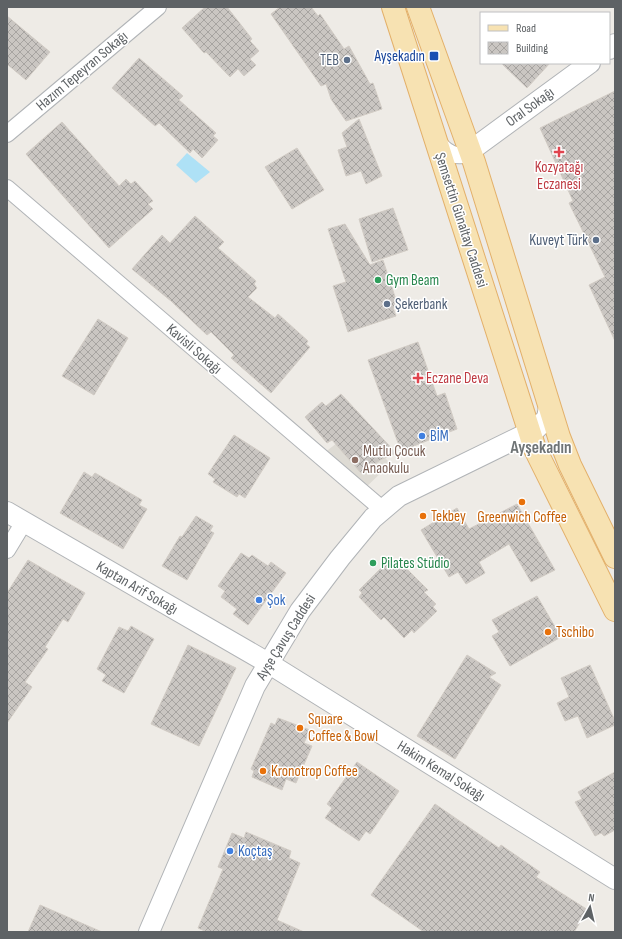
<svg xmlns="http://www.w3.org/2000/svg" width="622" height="939" viewBox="0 0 622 939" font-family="'Sofia Sans Condensed',sans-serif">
<defs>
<pattern id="building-cross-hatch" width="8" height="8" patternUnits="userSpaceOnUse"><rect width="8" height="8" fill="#cac6c2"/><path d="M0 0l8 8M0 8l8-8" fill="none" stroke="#a7a4a1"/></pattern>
</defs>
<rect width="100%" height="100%" fill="#eeebe6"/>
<polygon fill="#dedbd4" points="360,425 390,464 360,493 319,457"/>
<polygon fill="#aee1f6" points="187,153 210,172 196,183 176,165"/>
<g fill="url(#building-cross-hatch)" stroke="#d2ccc5">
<polygon points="205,7 227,7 252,39 250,41 259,51 250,59 256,65 244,76 238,69 230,77 206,52 204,53 182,28"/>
<polygon points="280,7 311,7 318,16 320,14 344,49 349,46 370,84 373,83 382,109 346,121 331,99 326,84 321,86 271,14"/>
<polygon points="7,16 50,52 26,80 7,64"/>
<polygon points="139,58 183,96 179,100 216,133 213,136 218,140 202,158 193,149 190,153 159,123 155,126 112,88"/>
<polygon points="501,63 550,63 527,88"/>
<polygon points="615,91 615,341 589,285 605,277 569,203 573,201 540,128"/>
<polygon points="359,119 382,176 366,184 361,171 346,176 338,150 347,147 342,133"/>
<polygon points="62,122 119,186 126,179 131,184 135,181 153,201 148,204 153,209 109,248 26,154"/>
<polygon points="297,148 324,190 292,209 265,167"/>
<polygon points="393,208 408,250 372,262 359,219"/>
<polygon points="195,216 224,242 218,248 256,281 254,284 257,288 248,297 275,318 278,314 308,341 306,344 310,347 271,393 231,358 234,355 211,332 207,335 171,301 132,269 162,235 170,243"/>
<polygon points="345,224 370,265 383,260 398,306 393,308 396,316 348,332 333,286 346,282 328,229"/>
<polygon points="98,319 128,338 94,395 62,376"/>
<polygon points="418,342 437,396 445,393 457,429 401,451 368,360"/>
<polygon points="341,394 396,453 380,460 362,474 332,440 327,443 305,417 322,402 326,406"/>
<polygon points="234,435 270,458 245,498 239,494 237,497 213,482 215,479 208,474"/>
<polygon points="84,472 92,477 95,473 142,500 139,505 147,509 123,549 60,513"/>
<polygon points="517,504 555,570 531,582 509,544 479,562 485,573 466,584 458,572 449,577 421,530 457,508 469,529"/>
<polygon points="196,516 213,526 210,531 214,533 187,580 162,566 180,536 182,537"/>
<polygon points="241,553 249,558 252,555 268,566 271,562 286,573 248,625 233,614 237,609 221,597 225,591 218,586"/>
<polygon points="390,559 394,562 397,559 428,590 424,592 436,604 433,607 437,611 414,633 412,630 404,638 384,617 381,620 359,597 362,593 359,590"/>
<polygon points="28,560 85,593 68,622 63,619 45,647 48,649 25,682 32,687 7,723 7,593"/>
<polygon points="537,596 561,637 510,666 492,636 499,632 492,620"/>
<polygon points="131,626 154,639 124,693 102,681 106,675 97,669 119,627 128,631"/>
<polygon points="188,645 236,668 199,746 151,724"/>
<polygon points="467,655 496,673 489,677 501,685 455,759 417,736"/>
<polygon points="590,665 615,721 615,725 587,738 578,716 565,721 557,703 569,697 561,678"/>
<polygon points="278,718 310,730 304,743 312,746 296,783 286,779 282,790 252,777 254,771 251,769 271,723 275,725"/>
<polygon points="357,762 399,791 370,834 366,831 359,841 325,818 332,808 327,804"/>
<polygon points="615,772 615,830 604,836 601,833 595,836 575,802 582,799 578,792"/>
<polygon points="435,804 499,848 501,845 540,872 536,877 588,910 574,932 424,932 371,895"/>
<polygon points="246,832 291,851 289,858 300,863 277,920 304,932 207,932 198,928 223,869 218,867 232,833 244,838"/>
<polygon points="40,905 102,932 28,932"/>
</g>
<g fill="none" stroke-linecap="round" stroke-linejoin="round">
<g stroke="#b1b4b7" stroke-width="18">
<g id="minor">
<polyline points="7,134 158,7"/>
<path d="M436 138C442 150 458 162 470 151"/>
<polyline points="7,188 382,509"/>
<polyline points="7,550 24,522"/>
</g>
</g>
<g stroke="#b1b4b7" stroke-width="22">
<g id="tertiary">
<polyline points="609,49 615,44"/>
<polyline points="470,151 590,63"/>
<polyline points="7,512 268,663 615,879"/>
<polyline points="149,932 255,686 300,611 340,558 373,518 399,496 536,429 547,418 549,407"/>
</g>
</g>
<g stroke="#e3b06a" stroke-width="24">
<g id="primary">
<polyline points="393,7 535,449 615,610"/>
<polyline points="418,7 474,162 559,437 570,465 615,557"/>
</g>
</g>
<use href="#minor" stroke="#fff" stroke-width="16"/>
<use href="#tertiary" stroke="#fff" stroke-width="20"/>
<use href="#primary" stroke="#f7e2b2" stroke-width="22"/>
</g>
<rect fill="#1a4fb4" stroke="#fff" stroke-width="1.5" x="429" y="51" width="10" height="10" rx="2"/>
<g fill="#5c6f8a" stroke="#fff" stroke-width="1.5">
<circle cx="347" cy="60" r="4"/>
<circle cx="596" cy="240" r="4"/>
<circle cx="387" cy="304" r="4"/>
</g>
<g fill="#e0444e" stroke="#fff" stroke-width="1.5">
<path d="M557 146h4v4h4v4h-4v4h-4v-4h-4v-4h4z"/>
<path d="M416 372h4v4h4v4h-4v4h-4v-4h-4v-4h4z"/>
</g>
<g fill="#2e9e5b" stroke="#fff" stroke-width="1.5">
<circle cx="378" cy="280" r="4"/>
<circle cx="373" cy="563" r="4"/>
</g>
<g fill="#3f7fe0" stroke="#fff" stroke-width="1.5">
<circle cx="422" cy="436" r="4"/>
<circle cx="259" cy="600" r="4"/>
<circle cx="230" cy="851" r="4"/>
</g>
<circle fill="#8d6e63" stroke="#fff" stroke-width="1.5" cx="355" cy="460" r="4"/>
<g fill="#e8710a" stroke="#fff" stroke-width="1.5">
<circle cx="522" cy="502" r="4"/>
<circle cx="423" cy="516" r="4"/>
<circle cx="548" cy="632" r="4"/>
<circle cx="300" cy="728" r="4"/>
<circle cx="263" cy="771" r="4"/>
</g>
<g text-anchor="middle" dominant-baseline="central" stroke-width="3" stroke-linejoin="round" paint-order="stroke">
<g font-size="15" fill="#164399" stroke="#fff" text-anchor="end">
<text x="425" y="56">Ayşekadın</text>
</g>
<g font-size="15" fill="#4e5e75" stroke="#fff" text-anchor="end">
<text x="339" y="60">TEB</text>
<text x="588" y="240">Kuveyt Türk</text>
<text x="395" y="304" text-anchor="start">Şekerbank</text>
</g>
<g font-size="15" fill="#5e6265" stroke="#fff">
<text transform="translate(82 71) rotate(-40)">Hazım Tepeyran Sokağı</text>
<text transform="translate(530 107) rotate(-36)">Oral Sokağı</text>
<text transform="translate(461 220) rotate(72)">Şemsettin Günaltay Caddesi</text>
<text transform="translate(194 349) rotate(41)">Kavisli Sokağı</text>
<text transform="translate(137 588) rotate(30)">Kaptan Arif Sokağı</text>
<text transform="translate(286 637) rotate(-58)">Ayşe Çavuş Caddesi</text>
<text transform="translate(441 771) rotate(32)">Hakim Kemal Sokağı</text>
</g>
<g font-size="15" fill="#be3a42" stroke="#fff">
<text x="559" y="167">Kozyatağı<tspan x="559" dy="17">Eczanesi</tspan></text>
<text x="426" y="378" text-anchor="start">Eczane Deva</text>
</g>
<g font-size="15" fill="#27864d" stroke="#fff" text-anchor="start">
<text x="386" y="280">Gym Beam</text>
<text x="381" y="563">Pilates Stüdio</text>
</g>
<g font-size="15" fill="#366cbe" stroke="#fff" text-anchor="start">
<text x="430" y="436">BİM</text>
<text x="267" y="600">Şok</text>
<text x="238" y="851">Koçtaş</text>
</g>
<g font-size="15" fill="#785e54" stroke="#fff" text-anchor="start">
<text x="363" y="451">Mutlu Çocuk<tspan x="363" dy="17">Anaokulu</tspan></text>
</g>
<g font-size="15" fill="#c56008" stroke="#fff" text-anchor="start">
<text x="431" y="516">Tekbey</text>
<text x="522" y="517" text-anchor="middle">Greenwich Coffee</text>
<text x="556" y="632">Tschibo</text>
<text x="308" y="719">Square<tspan x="308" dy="17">Coffee &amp; Bowl</tspan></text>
<text x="271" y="771">Kronotrop Coffee</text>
</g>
<g font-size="17" font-weight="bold" fill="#6f7476" stroke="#fff">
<text x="541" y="448">Ayşekadın</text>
</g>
</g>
<rect width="622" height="939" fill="none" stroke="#5e6265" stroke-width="16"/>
<rect x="480" y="12" width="130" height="52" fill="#ffffff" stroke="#bfc0c1"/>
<rect x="488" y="25" width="20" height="6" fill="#f7e2b2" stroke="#bfc0c1"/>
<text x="516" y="32" font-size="12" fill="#5e6265">Road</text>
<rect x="488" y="42" width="20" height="12" fill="url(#building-cross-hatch)" stroke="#bfc0c1"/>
<text x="516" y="52" font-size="12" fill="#5e6265">Building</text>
<g transform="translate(590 907) rotate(8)" stroke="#ffffff" stroke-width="3" paint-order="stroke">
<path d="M0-3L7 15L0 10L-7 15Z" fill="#5e6265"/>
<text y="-6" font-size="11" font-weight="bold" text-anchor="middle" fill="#5e6265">N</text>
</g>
</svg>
